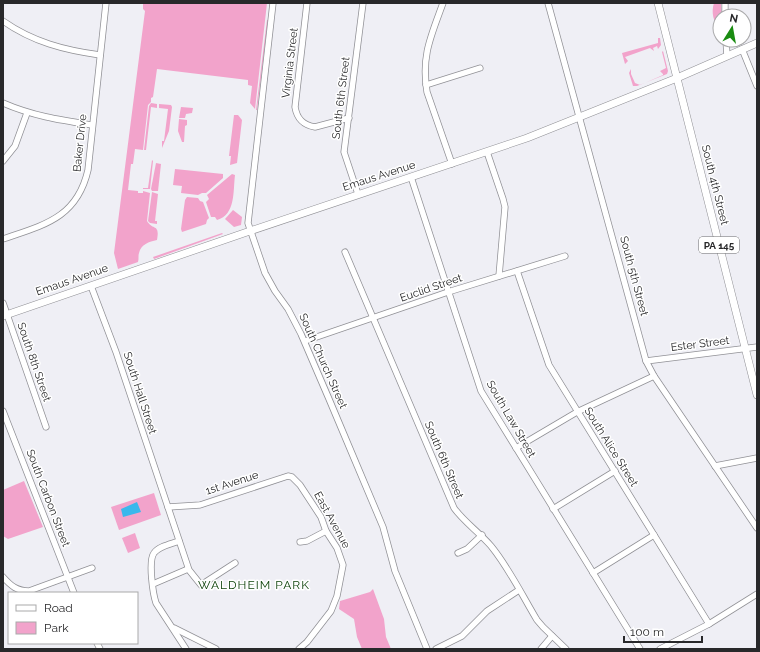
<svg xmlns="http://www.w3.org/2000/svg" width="760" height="652" viewBox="0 0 760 652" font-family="Raleway,sans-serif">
<rect width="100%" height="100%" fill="#efeff5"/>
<g fill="#f2a3cb">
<path d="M143 3H267L255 109 250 103 252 86 248 85V80L157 69 153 97 151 98V102L148 105 143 150 135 149 133 164H131L128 190 138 191V193H143V191L150 193 147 221C153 231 160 223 157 240 149 242 141 244 139 253 138 256 139 259 138 262L118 269 114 253 145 11 143 9Z"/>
<path d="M714 3H721L722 16H720V29C713 22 711 12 714 3Z"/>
<polygon points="267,20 268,20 257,110 256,110"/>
<polygon points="658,38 660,38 661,45 658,49 657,46 653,48 654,51 650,48 625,57 628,61 625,64 622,53 658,43"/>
<polygon points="663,51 668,71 667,74 637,86 633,86 629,73 631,69 631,74 635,83 640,85 663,75 663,74 660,71 666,68 662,52"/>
<polygon points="151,103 157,104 157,108 151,107 146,150 144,150 149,106"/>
<polygon points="159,104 171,105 172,107 169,131 162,148 162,141 164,141 168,109 159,108"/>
<polygon points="181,107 193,108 192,113 186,114 185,118 179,118"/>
<polygon points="234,115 238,115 242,120 237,163 230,165 231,156 229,156"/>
<polygon points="179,119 187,120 187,125 185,126 184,142 182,142 178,131"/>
<polygon points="152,160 153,161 150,189 143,189 143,188 148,188"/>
<polygon points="156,163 161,164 158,191 152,191 151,189"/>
<polygon points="175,169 223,174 223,178 206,193 202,193 198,195 181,193 182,186 173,185"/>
<path d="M232 174 235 175C233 190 236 215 217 220L215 217H211L206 202 209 199 207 195Z"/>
<polygon points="152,192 158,194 155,221 157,221 157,224 150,223 148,221"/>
<polygon points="187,197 198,198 200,201 203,202 209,218 207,220 206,224 182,232 181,229 185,200"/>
<polygon points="233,210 242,217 241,225 234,227 225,219"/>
<polygon points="222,233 223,234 154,259 153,257"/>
<polygon points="24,481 43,527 8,539 3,536 3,490"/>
<polygon points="154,493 161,515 119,530 111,507"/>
<polygon points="135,533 140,548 128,553 122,538"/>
<polygon points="373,589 384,619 386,637 391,649 362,649 357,637 354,619 339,609 340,601 370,592"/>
</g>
<polygon fill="#3ab8ec" points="137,502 141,512 123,517 121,509"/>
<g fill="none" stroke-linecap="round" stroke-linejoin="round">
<g stroke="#919196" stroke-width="7">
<g id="minor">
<polyline points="273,3 248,223 265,273 275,291 288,309 301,334 329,399 383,527 395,571 427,649"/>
<path d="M307 3 295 107C297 119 303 125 315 127L349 118"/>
<path d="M443 3C431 36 421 56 427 92L452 164"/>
<polyline points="548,3 646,361 654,376 757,528"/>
<polyline points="725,3 725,16"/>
<path d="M3 21C33 42 64 50 100 55"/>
<polyline points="726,40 727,56"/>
<polyline points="742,49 757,86"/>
<polyline points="426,85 480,68"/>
<path d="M3 103C33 116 60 120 92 125"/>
<polyline points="487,152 503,199 505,207 499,276"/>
<polyline points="3,161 15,146 27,113"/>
<polyline points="411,177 481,391 640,649"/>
<polyline points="358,194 344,152 363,3"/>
<path d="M3 239C44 225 77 218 88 170L106 3"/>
<path d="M345 252 454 508C464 522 479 532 491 546 509 568 522 595 537 620L543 627 566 649"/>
<polyline points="517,271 549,365 709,624"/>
<polyline points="91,286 116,352 189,570 201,585 235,563"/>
<polyline points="3,303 46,427"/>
<polyline points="305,341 448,292 565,256"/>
<polyline points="646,361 757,347"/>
<polyline points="3,411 74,593"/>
<polyline points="516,448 577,412 654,376"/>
<polyline points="715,466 757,458"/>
<polyline points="168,507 200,505 288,476 292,477 300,485 321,517 326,531 337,548 343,565 337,596 331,611 307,642 299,649"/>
<polyline points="553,509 615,471"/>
<path d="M179 541C171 544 159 546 154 553 148 561 153 594 156 603L186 649"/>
<polyline points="300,542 307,541 326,531"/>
<polyline points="458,553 467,549 482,535"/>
<polyline points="593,573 654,535"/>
<path d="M3 577C11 586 17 591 29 591L92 568"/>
<polyline points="153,584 188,569"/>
<polyline points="174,628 216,649"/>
<polyline points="97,643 100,649"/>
<polyline points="436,649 462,636 487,611 519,590"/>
<polyline points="541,649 552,636"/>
<polyline points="660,649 709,624 757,594"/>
</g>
</g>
<g stroke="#919196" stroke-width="8">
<g id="major">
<polyline points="658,3 757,395"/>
<polyline points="3,316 250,231 527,138 677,78 757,43"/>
</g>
</g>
<use href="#minor" stroke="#fff" stroke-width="5.5"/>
<use href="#major" stroke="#fff" stroke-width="7"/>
</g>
<g text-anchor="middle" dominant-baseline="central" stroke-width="3" stroke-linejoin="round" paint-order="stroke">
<rect fill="#fff" stroke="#68686a" stroke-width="1" x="699" y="237" width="40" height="16" rx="3"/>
<g font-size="10" font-weight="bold" fill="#28282a">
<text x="719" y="245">PA 145</text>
</g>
<g font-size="11" fill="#28282a" stroke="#fff">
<text transform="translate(290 63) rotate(-83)">Virginia Street</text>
<text transform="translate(341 98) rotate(-83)">South 6th Street</text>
<text transform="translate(80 143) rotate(-84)">Baker Drive</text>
<text transform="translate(379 176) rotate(-18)">Emaus Avenue</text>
<text transform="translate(715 185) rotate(76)">South 4th Street</text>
<text transform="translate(634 276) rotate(75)">South 5th Street</text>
<text transform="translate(72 280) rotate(-19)">Emaus Avenue</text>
<text transform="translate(431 288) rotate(-19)">Euclid Street</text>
<text transform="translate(700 344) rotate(-7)">Ester Street</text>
<text transform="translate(323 361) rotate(66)">South Church Street</text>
<text transform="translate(34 362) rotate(71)">South 8th Street</text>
<text transform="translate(140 393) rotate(72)">South Hall Street</text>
<text transform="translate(511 419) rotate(60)">South Law Street</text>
<text transform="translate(611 447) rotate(58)">South Alice Street</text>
<text transform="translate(444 460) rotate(67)">South 6th Street</text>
<text transform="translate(232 483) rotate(-18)">1st Avenue</text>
<text transform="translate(48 498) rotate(69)">South Carbon Street</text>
<text transform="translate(332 520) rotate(61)">East Avenue</text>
</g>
<g font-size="12" letter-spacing="1" fill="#083e05" stroke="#fff">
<text x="254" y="585">WALDHEIM PARK</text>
</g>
</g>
<rect width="760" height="652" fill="none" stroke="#28282a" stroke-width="8"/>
<rect x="8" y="592" width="130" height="52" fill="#ffffff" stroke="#a9a9aa"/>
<rect x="16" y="605" width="20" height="6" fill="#ffffff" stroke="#a9a9aa"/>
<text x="44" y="612" font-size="12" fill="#28282a">Road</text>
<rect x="16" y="622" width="20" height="12" fill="#f2a3cb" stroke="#a9a9aa"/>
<text x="44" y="632" font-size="12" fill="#28282a">Park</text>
<g transform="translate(732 28) rotate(11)"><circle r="19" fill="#ffffff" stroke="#a9a9aa"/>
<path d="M0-3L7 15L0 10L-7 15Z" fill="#1a8c11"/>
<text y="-6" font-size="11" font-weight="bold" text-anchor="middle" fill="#28282a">N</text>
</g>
<path d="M624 636v6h78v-6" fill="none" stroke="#28282a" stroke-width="2"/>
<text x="630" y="636" font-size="12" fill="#28282a" stroke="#ffffff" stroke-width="3" paint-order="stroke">100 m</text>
</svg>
